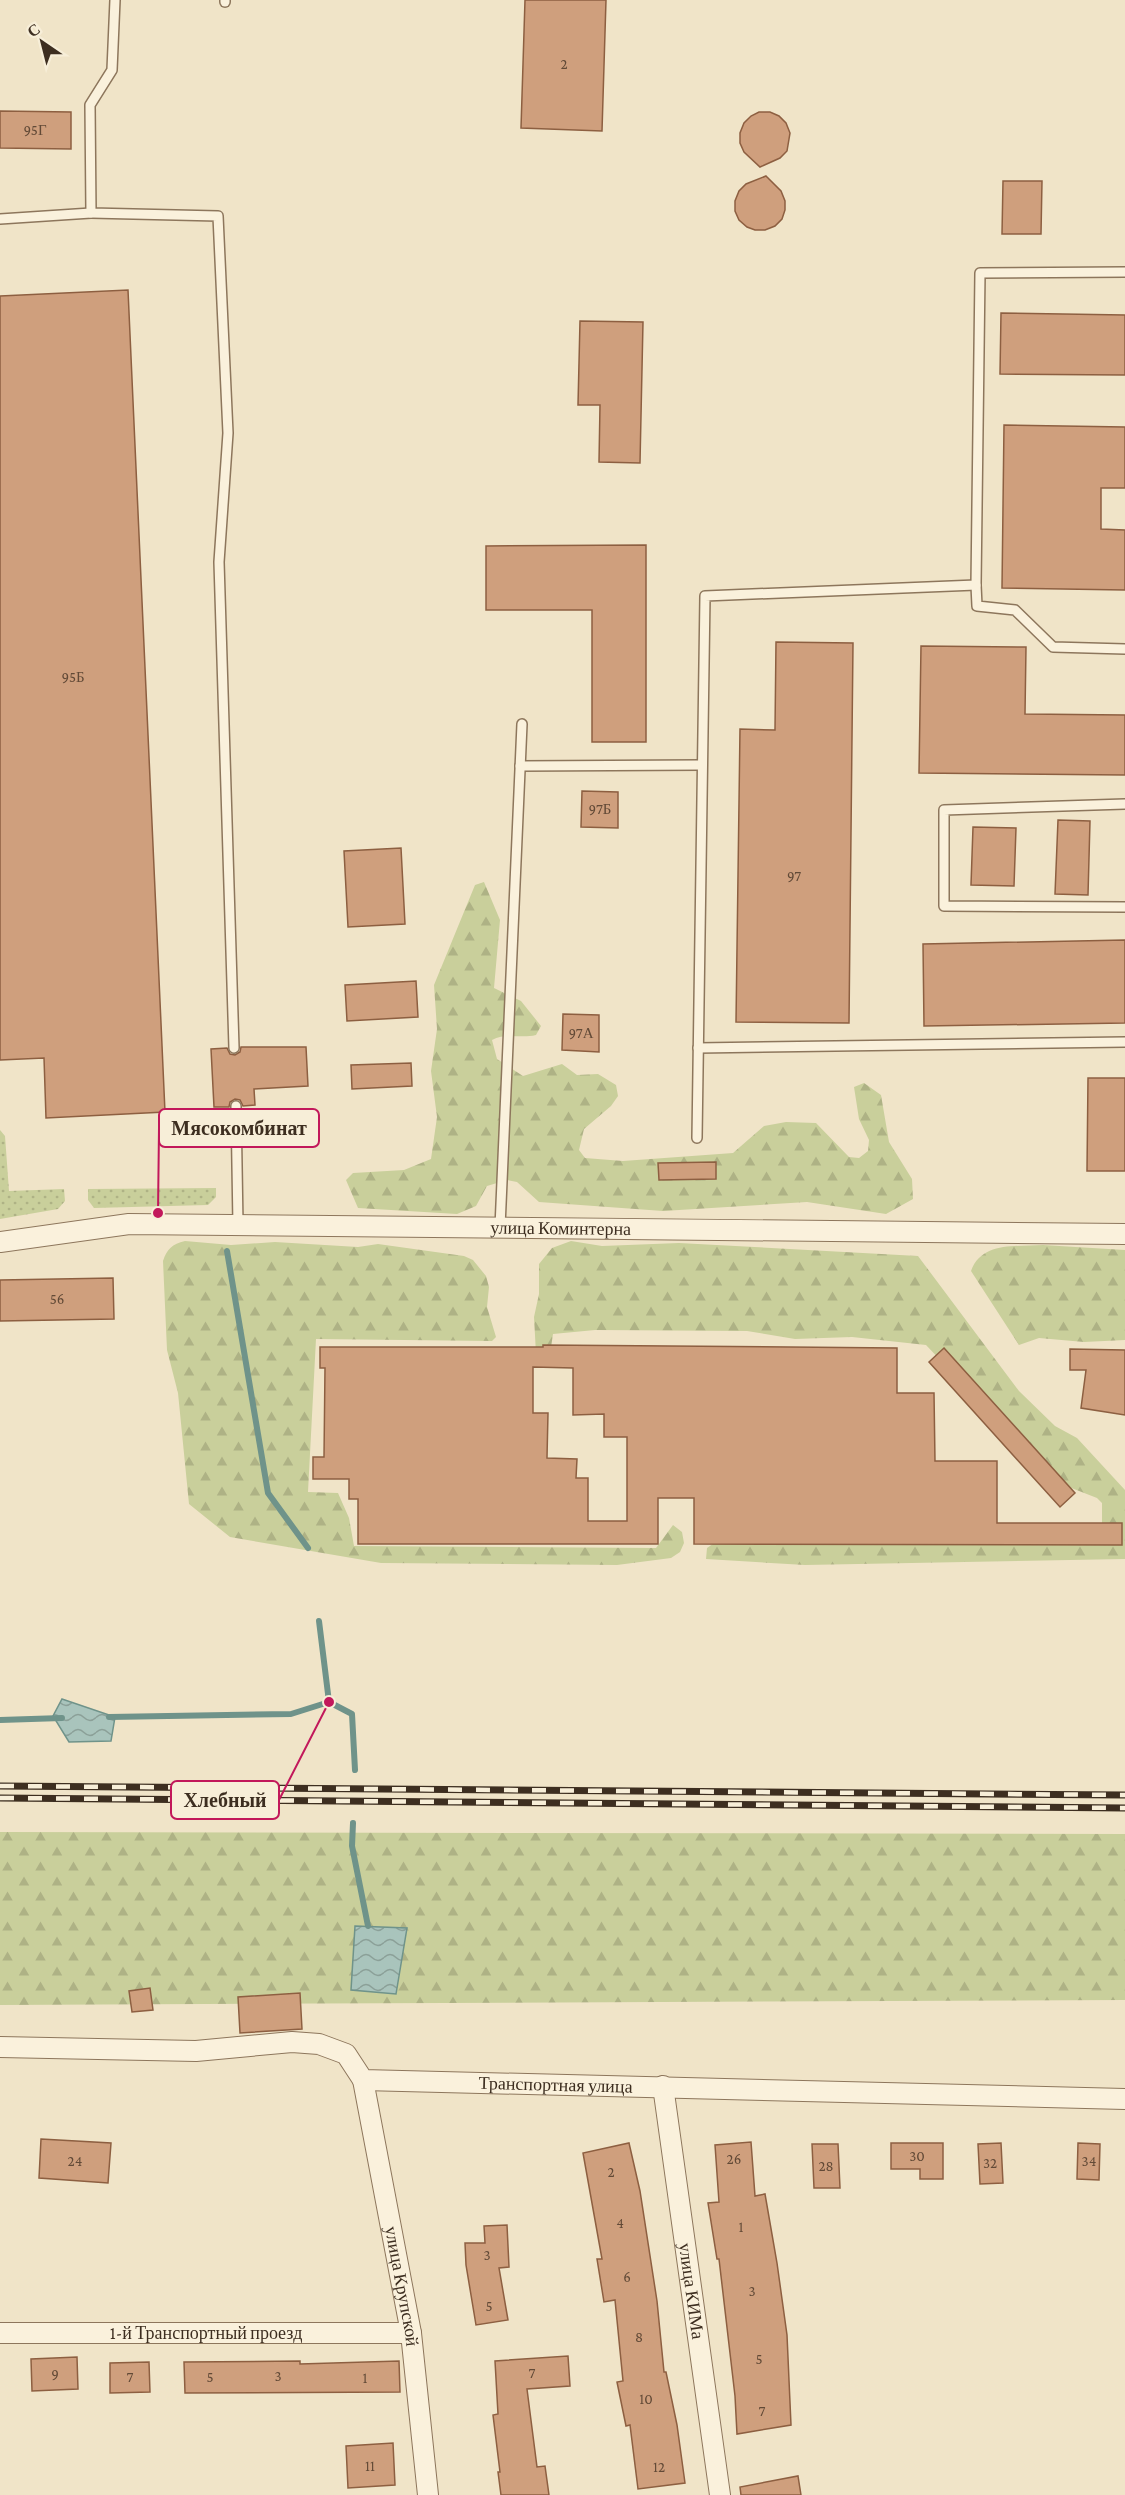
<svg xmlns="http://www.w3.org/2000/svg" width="1125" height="2495" viewBox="0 0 1125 2495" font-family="'Crimson Pro',serif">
<defs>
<pattern id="grass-dots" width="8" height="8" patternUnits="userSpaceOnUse" patternTransform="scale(1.5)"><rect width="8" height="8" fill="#c9cf9b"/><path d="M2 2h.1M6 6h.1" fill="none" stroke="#aeb285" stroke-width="1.8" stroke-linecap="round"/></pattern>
<pattern id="forest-firs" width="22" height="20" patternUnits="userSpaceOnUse" patternTransform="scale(1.5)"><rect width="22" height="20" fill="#c9cf9b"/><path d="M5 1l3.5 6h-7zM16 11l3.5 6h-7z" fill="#aeb285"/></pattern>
<pattern id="water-waves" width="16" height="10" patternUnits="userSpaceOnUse" patternTransform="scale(1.5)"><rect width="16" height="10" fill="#a9c4bc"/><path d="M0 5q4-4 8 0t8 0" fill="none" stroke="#8ba098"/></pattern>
</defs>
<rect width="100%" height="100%" fill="#f0e4c8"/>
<g fill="url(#grass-dots)">
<polygon points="0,1130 5,1136 9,1191 64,1189 65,1201 58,1209 0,1219"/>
<polygon points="216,1188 216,1197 208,1205 94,1208 88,1200 88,1189"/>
</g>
<g fill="url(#forest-firs)">
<path d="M484 882 500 920 494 988 521 1001 541 1026 536 1035C520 1039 506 1032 492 1040L497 1059 523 1076 562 1064 577 1075 598 1074 616 1085 618 1096 611 1106 584 1129 579 1150 585 1158 623 1161 733 1153 764 1126 786 1122 816 1123 849 1157 859 1158 868 1151 869 1140 859 1119 854 1087 864 1083 881 1095 889 1142 912 1179 913 1199 886 1214 807 1202 663 1211 539 1202 517 1182 507 1180 487 1186 476 1206 457 1214 358 1208 346 1180 353 1173 404 1170 431 1159 437 1117 431 1071 437 1029 434 985 475 885Z"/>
<path d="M185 1241 231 1245 275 1242 358 1247 378 1244 464 1256 473 1260 486 1276 489 1287 487 1307 496 1337 492 1341 316 1339 308 1492 338 1493 349 1518 354 1546 656 1548 673 1525 682 1532 684 1543 680 1552 671 1558 617 1565 381 1563 230 1537 189 1504 178 1393 167 1350 163 1261C167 1249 172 1244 185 1241Z"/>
<polygon points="571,1241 602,1246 679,1243 918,1256 1019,1391 1055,1426 1077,1438 1125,1490 1125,1559 805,1565 706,1559 707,1548 720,1539 1102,1536 1102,1503 1097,1498 1056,1482 926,1345 852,1337 795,1339 747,1331 595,1330 553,1334 550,1354 536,1354 534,1317 539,1294 539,1264 552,1248"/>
<path d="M1043 1245 1125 1250V1340L1084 1342 1039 1338 1019 1345 971 1271C982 1241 1016 1247 1043 1245Z"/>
<polygon points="0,1832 1125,1834 1125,2000 0,2005"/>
</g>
<g fill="url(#water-waves)" stroke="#6f938a" stroke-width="1.5">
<polygon points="62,1699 115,1717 111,1741 69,1742 53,1716"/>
<polygon points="355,1926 407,1928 396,1994 351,1990"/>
</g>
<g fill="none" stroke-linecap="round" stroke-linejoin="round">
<g stroke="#6f938a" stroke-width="6">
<polyline points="227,1251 268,1493 308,1548"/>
<polyline points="319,1621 329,1702 352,1714 355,1770"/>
<polyline points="109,1717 291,1714 329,1702"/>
<polyline points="0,1720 62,1718"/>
<polyline points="353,1823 352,1846 368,1926"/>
</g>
</g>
<g fill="#cf9f7d" stroke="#8d5f41" stroke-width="1.5" fill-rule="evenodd">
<polygon points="525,0 606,0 602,131 521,128"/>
<polygon points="0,111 71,112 71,149 0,148"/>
<polygon points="759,112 770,112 779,116 786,123 790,133 787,151 780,158 760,167 744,152 740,143 740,133 744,123 751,116"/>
<polygon points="766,176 781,191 785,201 785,210 782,219 775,226 765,230 755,230 747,227 739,220 735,211 735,201 739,191 746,184"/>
<polygon points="1003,181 1042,181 1041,234 1002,234"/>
<polygon points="128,290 165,1112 46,1118 44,1058 0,1060 0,296"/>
<polygon points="1001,313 1125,315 1125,375 1000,374"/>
<polygon points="580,321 643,322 640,463 599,462 600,405 578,405"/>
<polygon points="1004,425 1125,427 1125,488 1101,488 1101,529 1125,530 1125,590 1002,588"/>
<polygon points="646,545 646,742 592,742 592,610 486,610 486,546"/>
<polygon points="776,642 853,643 849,1023 736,1022 740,729 775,730"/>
<polygon points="921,646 1026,647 1025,714 1125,715 1125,775 919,773"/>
<polygon points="582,791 618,792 618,828 581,827"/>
<polygon points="1058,820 1090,821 1088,895 1055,894"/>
<polygon points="973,827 1016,828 1014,886 971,885"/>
<polygon points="401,848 405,924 348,927 344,851"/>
<polygon points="1125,940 1125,1023 924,1026 923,944"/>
<polygon points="416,981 418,1017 347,1021 345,985"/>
<polygon points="563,1014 599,1015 599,1052 562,1050"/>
<polygon points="241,1047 306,1047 308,1086 254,1089 255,1105 243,1106 240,1100 235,1099 230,1102 229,1107 214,1107 211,1049 227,1048 230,1054 235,1055 240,1052"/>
<polygon points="411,1063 412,1086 352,1089 351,1065"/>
<polygon points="1088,1078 1125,1078 1125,1171 1087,1171"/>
<polygon points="716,1162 716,1179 659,1180 658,1163"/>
<polygon points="113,1278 114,1319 0,1321 0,1280"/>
<path d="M543 1345 897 1348V1393H934L935 1461H997V1523H1122V1545L694 1544V1498H658V1544H358V1499H349V1479H313V1457H324L325 1368H320V1347H543ZM533 1367 573 1368V1415L604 1414V1437H627V1521H588V1478H576L577 1459 547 1458 548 1413H533Z"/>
<polygon points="944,1348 1075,1493 1060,1507 929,1362"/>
<polygon points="1070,1349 1125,1350 1125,1415 1081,1408 1086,1370 1070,1370"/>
<polygon points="150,1988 153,2010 132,2012 129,1991"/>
<polygon points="300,1993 302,2029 240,2033 238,1997"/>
<polygon points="41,2139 111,2143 108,2183 39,2178"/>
<polygon points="751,2142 755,2196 765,2194 777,2263 787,2335 791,2425 737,2434 735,2396 719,2259 717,2259 708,2203 719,2202 715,2145"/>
<polygon points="629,2143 640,2191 657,2301 664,2372 666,2372 677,2425 685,2483 638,2489 630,2425 626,2426 617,2382 623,2381 615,2300 604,2302 597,2259 602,2259 583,2153"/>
<polygon points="891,2143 943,2143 943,2179 920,2179 920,2169 891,2169"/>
<polygon points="1001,2143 1003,2183 980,2184 978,2144"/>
<polygon points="1078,2143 1100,2144 1099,2180 1077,2179"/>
<polygon points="812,2144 838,2144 840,2188 814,2188"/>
<polygon points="507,2225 509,2267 499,2268 508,2320 476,2325 466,2265 465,2243 485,2243 484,2226"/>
<polygon points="568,2356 570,2386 527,2389 537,2467 545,2466 549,2495 501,2495 498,2472 500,2472 493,2415 498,2414 495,2361"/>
<polygon points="77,2357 78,2389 32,2391 31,2359"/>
<polygon points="300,2361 300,2364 399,2361 400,2392 185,2393 184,2362"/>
<polygon points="149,2362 150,2392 110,2393 110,2363"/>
<polygon points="393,2443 395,2485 348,2488 346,2446"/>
<polygon points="798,2476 801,2495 741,2495 740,2487"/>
</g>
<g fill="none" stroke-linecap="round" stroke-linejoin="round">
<g stroke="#8d765c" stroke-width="12">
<g id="service">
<polyline points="115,0 112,70 90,105 91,213 218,216 228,433 219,562 234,1048"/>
<polyline points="225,0 225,2"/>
<polyline points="0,219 91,213"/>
<polyline points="976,585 977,606 1015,610 1053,647 1125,649"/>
<polyline points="520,766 701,765"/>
<polyline points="1125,804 944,810 944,906 1125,907"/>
<polyline points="698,1048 1125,1042"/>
<polyline points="236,1106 238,1225"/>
<polyline points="697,1138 705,596 976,585 980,273 1125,272"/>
<polyline points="500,1227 522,724"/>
</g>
</g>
<g stroke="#8d765c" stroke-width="22">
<g id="minor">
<path id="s1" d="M0 1242 129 1224 1125 1234"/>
<path id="s2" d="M0 2047 196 2051 292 2042 319 2044 346 2054 363 2080 1125 2099"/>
<path id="s3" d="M363 2080 411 2333 428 2495"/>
<path id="s4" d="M663 2086 720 2495"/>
<path id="s5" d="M0 2333H411"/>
</g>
</g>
<use href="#service" stroke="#faf1dc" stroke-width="9"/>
<use href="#minor" stroke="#faf1dc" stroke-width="20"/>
<g stroke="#3d2e20" stroke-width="7">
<g id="rail">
<polyline points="0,1786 1125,1795"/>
<polyline points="0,1798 1125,1808"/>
</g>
</g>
<use href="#rail" stroke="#f7eed8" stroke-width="4.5" stroke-dasharray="14" stroke-linecap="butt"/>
</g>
<g text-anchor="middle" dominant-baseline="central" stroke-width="6" stroke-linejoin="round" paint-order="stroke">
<g font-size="15" fill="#624a37">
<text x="564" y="64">2</text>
<text x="35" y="130">95Г</text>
<text x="73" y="677">95Б</text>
<text x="600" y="809">97Б</text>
<text x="794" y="876">97</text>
<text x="581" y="1033">97А</text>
<text x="57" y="1299">56</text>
<text x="917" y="2156">30</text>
<text x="734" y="2159">26</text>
<text x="75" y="2161">24</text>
<text x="1089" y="2161">34</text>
<text x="990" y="2163">32</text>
<text x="826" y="2166">28</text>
<text x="611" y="2172">2</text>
<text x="620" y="2223">4</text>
<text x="741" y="2227">1</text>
<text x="487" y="2255">3</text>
<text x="627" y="2277">6</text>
<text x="752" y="2291">3</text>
<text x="489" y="2306">5</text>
<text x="639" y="2337">8</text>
<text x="759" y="2359">5</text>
<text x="532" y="2373">7</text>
<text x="55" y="2374">9</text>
<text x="278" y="2376">3</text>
<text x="130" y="2377">7</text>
<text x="210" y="2377">5</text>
<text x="365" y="2378">1</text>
<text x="646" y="2399">10</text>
<text x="762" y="2411">7</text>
<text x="370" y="2466">11</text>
<text x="659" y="2467">12</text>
</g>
<g font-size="18" fill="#3d2e20" stroke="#f7eed8">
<text stroke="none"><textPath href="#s1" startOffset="562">улица Коминтерна</textPath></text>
<text stroke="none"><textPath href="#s2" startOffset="572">Транспортная улица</textPath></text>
<text stroke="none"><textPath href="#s3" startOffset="210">улица Крупской</textPath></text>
<text stroke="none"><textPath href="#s4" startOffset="207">улица КИМа</textPath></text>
<text stroke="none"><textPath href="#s5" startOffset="206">1-й Транспортный проезд</textPath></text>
</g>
</g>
<path fill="none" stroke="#c2185b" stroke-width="2" d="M158 1213L159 1128M329 1702L279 1800"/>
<g fill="#c2185b" stroke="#f7eed8" stroke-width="2">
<circle cx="158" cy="1213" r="6"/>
<circle cx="329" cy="1702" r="6"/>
</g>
<g fill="#f7eed8" stroke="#c2185b" stroke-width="2">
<rect x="159" y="1109" width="160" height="38" rx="6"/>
<rect x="171" y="1781" width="108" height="38" rx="6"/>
</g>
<g font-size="20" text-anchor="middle" font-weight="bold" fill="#3d2e20">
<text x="239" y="1135">Мясокомбинат</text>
<text x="225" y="1807">Хлебный</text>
</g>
<g transform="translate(42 42) rotate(325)" stroke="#f7eed8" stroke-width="4.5" paint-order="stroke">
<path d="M0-4.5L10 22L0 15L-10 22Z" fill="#3d2e20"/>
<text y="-9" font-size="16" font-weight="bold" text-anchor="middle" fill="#3d2e20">С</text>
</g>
</svg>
